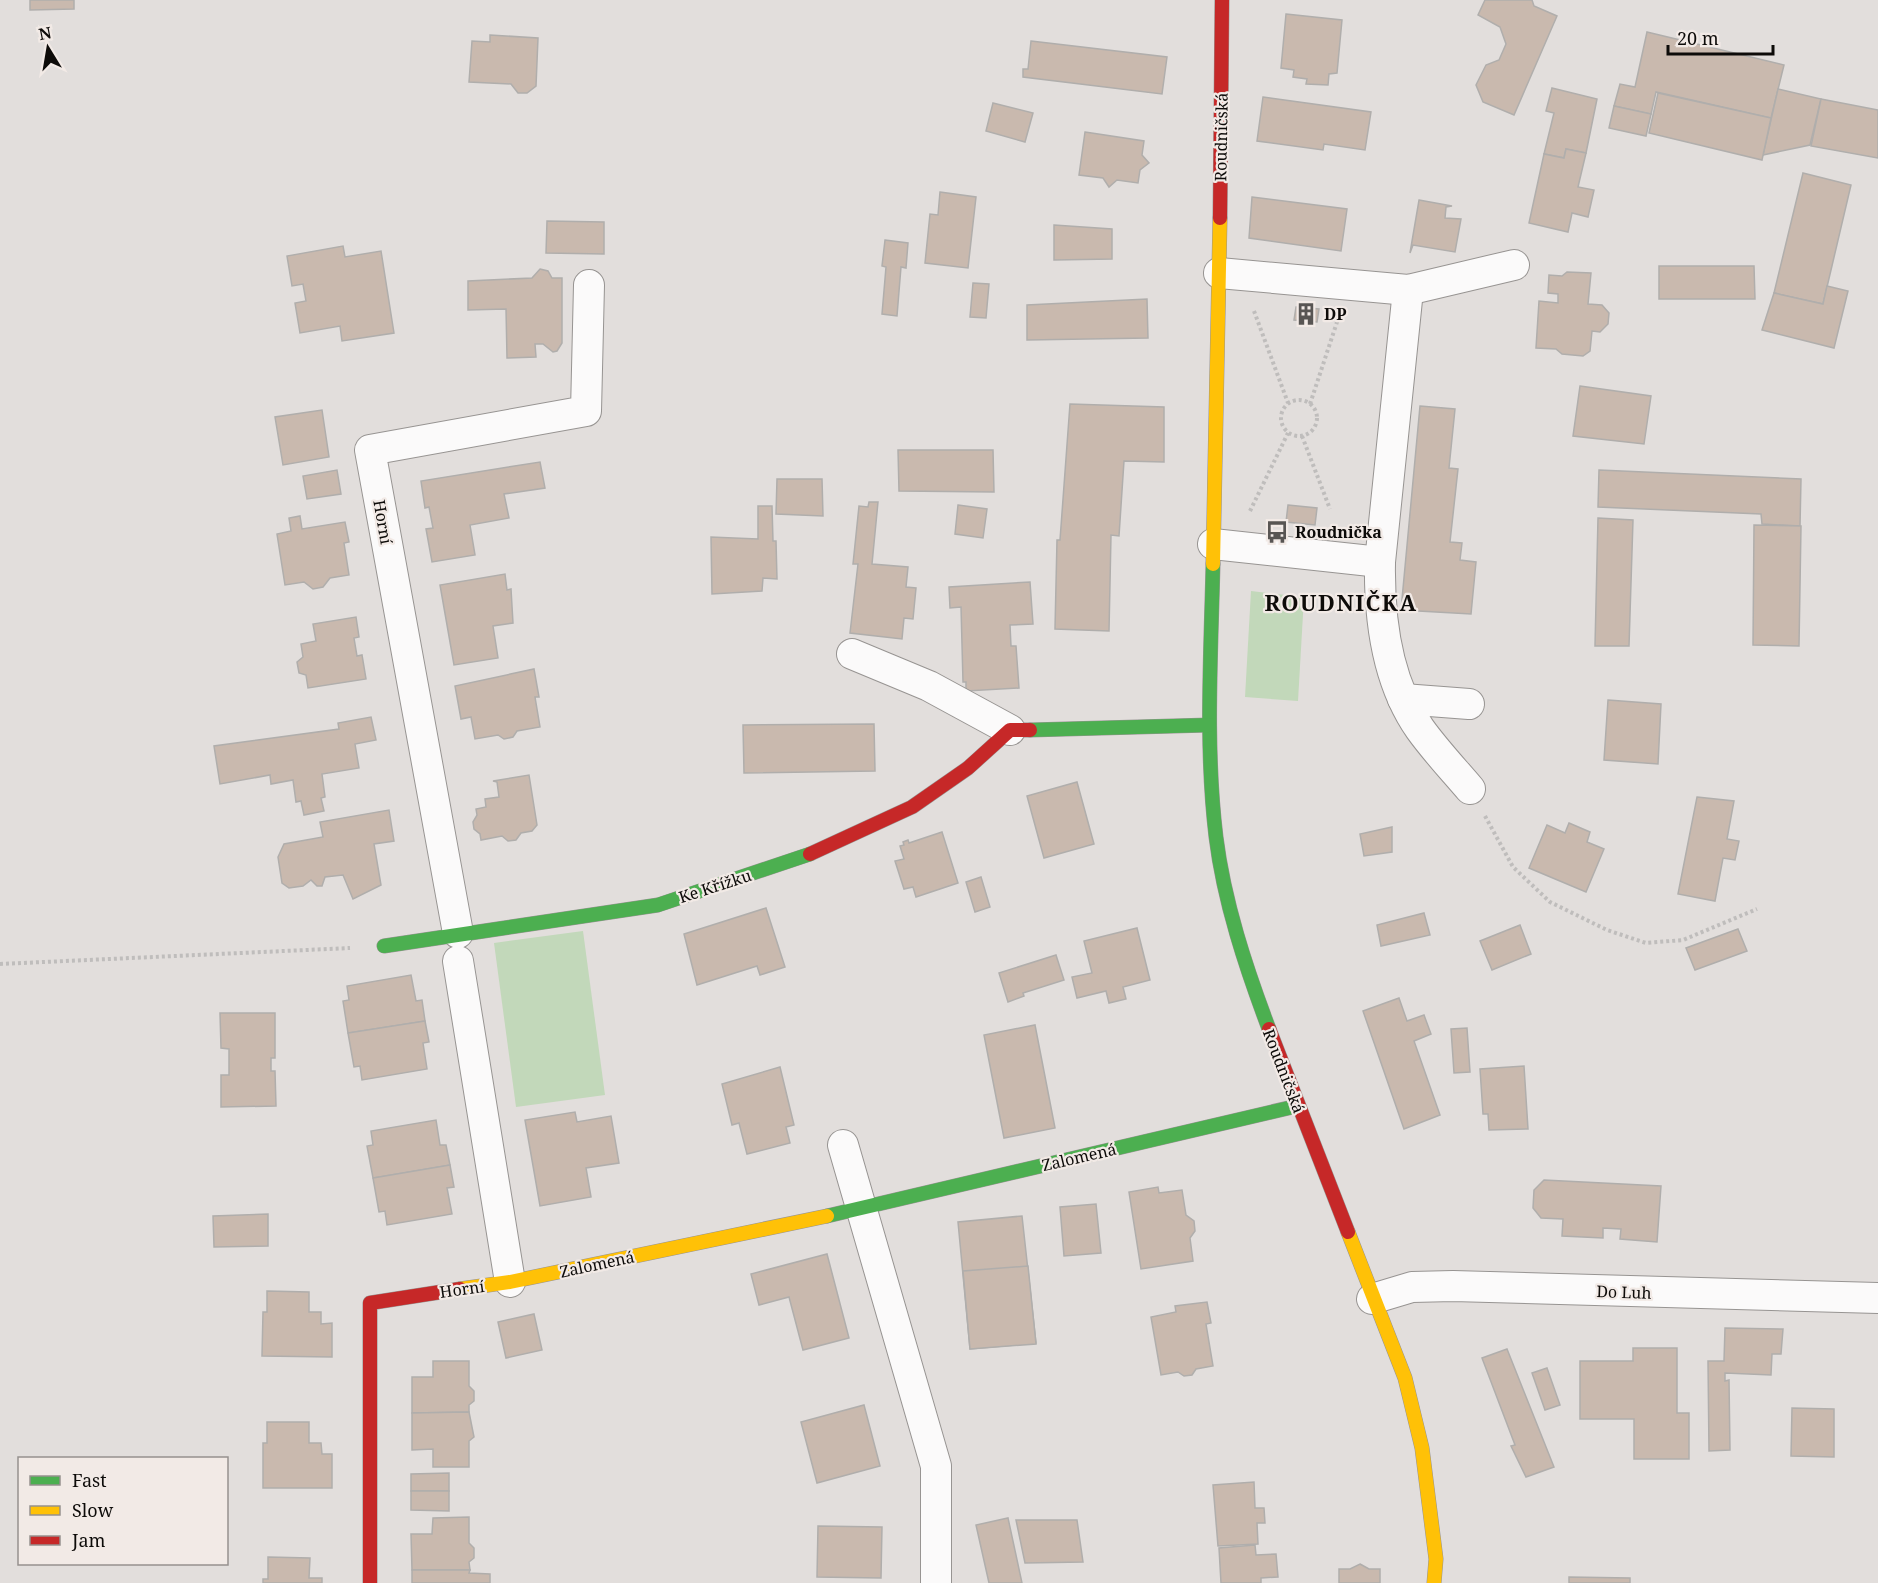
<svg xmlns="http://www.w3.org/2000/svg" width="1878" height="1583" viewBox="0 0 1878 1583" font-family="'Noto Serif',serif">
<rect width="100%" height="100%" fill="#e2dedc"/>
<g fill="#c2d8ba">
<polygon points="1251,591 1304,597 1298,701 1245,697"/>
<polygon points="583,931 605,1095 516,1107 494,943"/>
</g>
<g fill="#c9b9ae" stroke="#b0aeac" stroke-width="1.5">
<polygon points="30,0 74,0 74,9 30,10"/>
<polygon points="1485,0 1532,0 1534,6 1557,16 1514,115 1483,102 1476,85 1486,65 1499,60 1506,44 1500,27 1478,15"/>
<polygon points="1286,14 1342,20 1337,73 1329,74 1328,85 1306,84 1307,79 1293,77 1294,70 1281,68"/>
<polygon points="1647,32 1784,65 1771,118 1656,92 1651,114 1614,106 1620,84 1635,87"/>
<polygon points="490,35 538,38 536,86 527,93 518,93 511,84 469,82 472,41 490,42"/>
<polygon points="1031,41 1167,57 1162,94 1023,77 1023,69 1028,69"/>
<polygon points="1552,88 1597,99 1586,153 1566,149 1564,158 1544,154 1554,113 1546,111"/>
<polygon points="1778,89 1821,99 1810,145 1763,155"/>
<polygon points="1658,93 1771,118 1762,160 1649,133"/>
<polygon points="1263,97 1371,112 1365,150 1324,144 1323,150 1257,141"/>
<polygon points="1821,99 1878,110 1878,158 1811,146"/>
<polygon points="993,103 1033,113 1025,142 986,131"/>
<polygon points="1614,106 1651,114 1646,136 1609,128"/>
<polygon points="1085,132 1144,141 1142,155 1149,163 1140,170 1138,183 1117,180 1109,187 1103,178 1079,175"/>
<polygon points="1566,149 1586,153 1578,187 1594,190 1588,217 1572,213 1568,232 1529,223 1544,154 1564,158"/>
<polygon points="1803,173 1851,185 1823,304 1774,293"/>
<polygon points="940,192 976,197 968,268 925,263 930,214 938,215"/>
<polygon points="1252,197 1347,209 1341,251 1249,238"/>
<polygon points="1419,200 1452,206 1446,207 1445,218 1461,219 1455,252 1413,245 1410,253"/>
<polygon points="547,221 604,222 604,254 546,253"/>
<polygon points="1054,225 1112,229 1112,259 1054,260"/>
<polygon points="885,240 908,243 906,268 901,267 897,316 882,314 886,267 882,266"/>
<polygon points="343,246 345,257 381,251 394,333 342,341 340,326 300,333 295,303 306,301 303,284 292,286 287,256"/>
<polygon points="1659,266 1754,266 1755,299 1659,299"/>
<polygon points="540,269 548,271 552,278 562,278 562,343 557,351 553,352 543,344 535,344 536,357 507,358 506,309 468,310 468,281 532,278"/>
<polygon points="1567,272 1591,273 1588,304 1602,305 1609,313 1608,324 1600,332 1592,331 1590,351 1583,356 1562,354 1556,349 1536,348 1539,301 1558,303 1558,294 1548,293 1549,275 1562,276"/>
<polygon points="973,283 989,284 986,318 970,317"/>
<polygon points="1827,286 1848,291 1834,348 1762,330 1774,293 1823,304"/>
<polygon points="1147,299 1148,338 1027,340 1027,305"/>
<polygon points="1296,307 1319,309 1317,322 1294,320"/>
<polygon points="1580,386 1651,396 1644,444 1573,436"/>
<polygon points="1070,404 1164,407 1164,462 1124,461 1119,536 1111,535 1109,631 1055,629 1057,540 1060,540"/>
<polygon points="1420,406 1455,409 1449,468 1458,469 1450,542 1462,543 1460,560 1476,562 1471,614 1401,610"/>
<polygon points="322,410 329,457 283,465 275,417"/>
<polygon points="898,450 993,450 994,492 899,491"/>
<polygon points="540,462 545,488 504,494 509,518 470,525 475,555 432,562 426,529 433,528 429,507 425,508 421,481"/>
<polygon points="337,470 341,494 307,499 303,476"/>
<polygon points="1599,470 1801,479 1800,526 1762,524 1761,514 1598,507"/>
<polygon points="777,479 822,479 823,516 776,514"/>
<polygon points="869,502 878,502 872,564 908,567 906,587 916,588 913,619 904,618 902,639 850,633 858,564 853,564 859,506 868,507"/>
<polygon points="958,505 987,509 983,538 955,534"/>
<polygon points="1288,505 1317,508 1315,525 1286,522"/>
<polygon points="758,506 772,506 773,541 776,541 777,579 763,578 762,591 712,594 711,537 758,539"/>
<polygon points="300,516 302,529 345,522 349,542 344,543 349,575 330,578 323,587 313,589 304,582 285,585 277,534 291,531 289,518"/>
<polygon points="1598,518 1633,520 1629,646 1595,646"/>
<polygon points="1754,525 1801,526 1799,646 1753,645"/>
<polygon points="505,574 507,590 511,589 513,623 493,626 498,658 454,665 440,585"/>
<polygon points="1030,582 1033,624 1010,625 1011,646 1016,646 1019,688 966,691 966,682 963,682 961,607 950,608 949,587"/>
<polygon points="356,617 359,637 354,638 357,656 362,655 366,679 308,688 306,675 299,673 297,662 303,657 301,644 316,641 313,624"/>
<polygon points="534,669 539,697 535,697 540,727 517,731 513,737 504,739 498,735 475,739 471,717 461,719 455,686"/>
<polygon points="1608,700 1661,704 1658,764 1604,760"/>
<polygon points="371,717 376,740 355,744 359,768 322,774 325,797 321,798 324,811 304,815 301,801 296,802 293,780 271,784 270,775 220,784 214,746 339,729 338,723"/>
<polygon points="874,724 875,771 744,773 743,725"/>
<polygon points="529,775 537,825 532,831 521,833 516,840 508,841 502,836 481,840 480,834 474,829 473,822 477,815 476,809 486,807 485,799 499,797 497,782 493,781"/>
<polygon points="1077,782 1094,844 1044,858 1027,796"/>
<polygon points="1697,797 1734,801 1727,839 1739,841 1735,860 1723,858 1715,901 1678,894"/>
<polygon points="389,810 394,841 374,844 381,885 353,899 343,875 325,877 322,886 317,886 311,880 303,886 289,888 282,883 278,857 284,844 323,837 320,822"/>
<polygon points="1569,823 1590,832 1587,842 1604,849 1586,892 1529,868 1547,825 1565,833"/>
<polygon points="1392,827 1392,852 1364,856 1360,834"/>
<polygon points="942,832 958,883 916,897 913,887 904,889 895,861 904,859 900,846 904,845 903,842 908,840 909,843"/>
<polygon points="981,877 990,907 975,912 966,882"/>
<polygon points="766,908 785,967 760,975 757,966 697,985 684,934"/>
<polygon points="1424,913 1430,935 1381,946 1377,925"/>
<polygon points="1520,925 1531,954 1492,970 1480,941"/>
<polygon points="1137,928 1150,980 1123,987 1126,999 1109,1003 1106,991 1077,998 1072,977 1092,973 1084,941"/>
<polygon points="1738,929 1747,951 1695,970 1686,948"/>
<polygon points="1056,955 1064,980 1023,993 1024,996 1008,1002 999,973"/>
<polygon points="411,975 416,1001 422,1000 425,1021 348,1033 343,1001 349,1000 347,986"/>
<polygon points="1399,998 1407,1021 1424,1015 1431,1034 1414,1041 1440,1115 1404,1129 1363,1011"/>
<polygon points="220,1013 275,1013 275,1058 271,1058 271,1071 275,1071 276,1106 221,1107 221,1075 229,1075 229,1049 221,1048"/>
<polygon points="425,1021 429,1042 423,1043 427,1069 362,1080 360,1066 354,1067 348,1033"/>
<polygon points="1035,1025 1055,1128 1004,1138 984,1035"/>
<polygon points="1467,1028 1470,1072 1454,1073 1451,1029"/>
<polygon points="1524,1066 1528,1129 1489,1130 1488,1114 1483,1114 1480,1069"/>
<polygon points="780,1067 794,1125 786,1127 790,1143 747,1154 739,1123 732,1125 722,1084"/>
<polygon points="575,1112 577,1122 611,1116 619,1163 586,1168 591,1197 540,1206 525,1120"/>
<polygon points="436,1120 440,1145 446,1145 450,1165 373,1178 367,1146 373,1145 371,1131"/>
<polygon points="450,1165 454,1187 447,1188 452,1214 387,1225 385,1211 379,1212 373,1178"/>
<polygon points="1544,1180 1661,1186 1657,1242 1620,1239 1621,1229 1603,1228 1603,1238 1562,1236 1563,1219 1541,1218 1533,1208 1534,1190"/>
<polygon points="1158,1187 1159,1193 1182,1190 1186,1215 1194,1221 1195,1231 1190,1238 1193,1261 1141,1269 1129,1192"/>
<polygon points="1096,1204 1101,1253 1064,1256 1060,1207"/>
<polygon points="268,1214 268,1246 214,1247 213,1216"/>
<polygon points="1022,1216 1036,1343 970,1349 958,1222"/>
<polygon points="827,1254 849,1338 803,1350 789,1297 759,1305 751,1274"/>
<polygon points="1028,1266 1036,1344 970,1349 963,1271"/>
<polygon points="267,1291 309,1292 309,1312 321,1312 321,1324 332,1323 332,1357 262,1356 263,1312 267,1312"/>
<polygon points="1207,1302 1211,1323 1206,1324 1213,1366 1196,1369 1192,1375 1184,1376 1178,1372 1161,1375 1151,1317 1176,1312 1175,1306"/>
<polygon points="534,1314 542,1350 506,1358 498,1322"/>
<polygon points="1725,1328 1783,1329 1781,1354 1772,1354 1771,1375 1725,1373 1725,1381 1729,1380 1730,1450 1709,1451 1708,1361 1724,1361"/>
<polygon points="1633,1348 1677,1348 1677,1413 1689,1413 1689,1459 1634,1459 1634,1419 1580,1419 1580,1361 1633,1361"/>
<polygon points="1507,1349 1554,1467 1526,1477 1511,1446 1515,1445 1482,1358"/>
<polygon points="433,1361 469,1361 469,1386 474,1391 474,1401 469,1405 469,1412 412,1413 412,1377 433,1377"/>
<polygon points="1547,1368 1560,1405 1545,1410 1532,1373"/>
<polygon points="864,1405 880,1466 817,1483 801,1422"/>
<polygon points="1792,1408 1834,1409 1834,1457 1791,1456"/>
<polygon points="469,1412 474,1437 469,1441 469,1467 433,1467 433,1449 412,1450 412,1413"/>
<polygon points="267,1422 309,1422 309,1443 321,1443 322,1454 332,1454 332,1488 263,1488 263,1443 267,1443"/>
<polygon points="449,1473 449,1491 411,1491 411,1474"/>
<polygon points="1254,1482 1255,1508 1264,1508 1265,1523 1257,1523 1258,1544 1218,1546 1213,1485"/>
<polygon points="411,1491 449,1491 449,1511 411,1510"/>
<polygon points="469,1517 469,1543 474,1548 474,1558 469,1562 470,1570 412,1570 411,1534 432,1534 433,1518"/>
<polygon points="1008,1518 1022,1583 989,1583 976,1525"/>
<polygon points="1016,1520 1077,1520 1083,1562 1025,1563"/>
<polygon points="818,1526 882,1527 881,1578 817,1577"/>
<polygon points="1255,1545 1256,1555 1276,1554 1278,1577 1261,1578 1261,1583 1221,1583 1219,1548"/>
<polygon points="268,1557 310,1558 309,1578 322,1578 322,1583 263,1583 263,1579 268,1579"/>
<polygon points="1360,1564 1369,1569 1380,1569 1380,1583 1339,1583 1339,1569 1350,1569"/>
<polygon points="412,1570 470,1570 469,1573 490,1574 490,1583 412,1583"/>
<polygon points="1569,1577 1630,1578 1630,1583 1569,1583"/>
</g>
<g fill="none" stroke-linecap="round" stroke-linejoin="round">
<g stroke="#979492" stroke-width="32">
<g id="street">
<polyline points="1219,273 1408,290 1514,265"/>
<path d="M1408 290 1380 562C1379 618 1387 682 1420 729 1435 750 1453 769 1470 789"/>
<polyline points="1213,544 1380,562"/>
<polyline points="852,654 929,686 1010,730"/>
<polyline points="1403,699 1469,704"/>
<polyline points="458,933 370,450 586,411 589,285"/>
<polyline points="458,961 510,1282"/>
<polyline points="843,1145 936,1466 936,1583"/>
<polyline points="1372,1299 1412,1287 1453,1286 1878,1298"/>
</g>
</g>
<g stroke="#979492" stroke-width="15">
<g id="fast">
<path d="M1213 564C1211 654 1205 746 1216 837 1224 902 1246 968 1269 1029"/>
<polyline points="1030,730 1209,725"/>
<polyline points="384,946 658,905 810,854"/>
<polyline points="827,1216 1297,1106"/>
</g>
</g>
<g stroke="#979492" stroke-width="15">
<g id="slow">
<polyline points="1213,564 1220,218"/>
<polyline points="1348,1232 1405,1378 1422,1448 1436,1559 1434,1583"/>
<polyline points="460,1289 510,1282 827,1216"/>
</g>
</g>
<g stroke="#979492" stroke-width="15">
<g id="jam">
<polyline points="1220,218 1222,0"/>
<polyline points="810,854 912,807 968,768 1010,730 1030,730"/>
<polyline points="1269,1029 1348,1232"/>
<polyline points="370,1583 370,1303 460,1289"/>
</g>
</g>
<g stroke="#bfbdbc" stroke-width="4" stroke-dasharray="3 3" stroke-linecap="butt">
<polyline points="1254,311 1288,403"/>
<circle cx="1299" cy="418" r="18"/>
<polyline points="1310,404 1339,316"/>
<polyline points="1302,436 1330,509"/>
<polyline points="1250,511 1288,433"/>
<polyline points="1485,816 1513,867 1550,902 1607,930 1646,943 1683,940 1757,909"/>
<polyline points="0,964 350,948"/>
</g>
<use href="#street" stroke="#fbfafa" stroke-width="30"/>
<use href="#fast" stroke="#4caf50" stroke-width="14"/>
<use href="#slow" stroke="#ffc107" stroke-width="14"/>
<use href="#jam" stroke="#c62828" stroke-width="14"/>
</g>
<defs>
<g id="building-bare" transform="scale(1.8)"><path d="M-4-6H4V6H1V3H-1V6H-4ZM-2.5-4.3h1.7v1.8h-1.7ZM.8-4.3h1.7v1.8H.8ZM-2.5-1h1.7V.8h-1.7ZM.8-1h1.7V.8H.8Z" fill="#585553" stroke="#f2eae6" stroke-width="2.5" paint-order="stroke"/></g>
<g id="bus-bare" transform="scale(1.8)"><path d="M-5-6H5V4H4V6H2V4H-2V6H-4V4H-5ZM-3.5-4V0h7V-4ZM-3.5 1.2v1.5H-2V1.2ZM2 1.2v1.5H3.5V1.2Z" fill="#585553" stroke="#f2eae6" stroke-width="2.5" paint-order="stroke"/></g>
</defs>
<g fill-rule="evenodd">
<use href="#building-bare" x="1306" y="314"/>
<use href="#bus-bare" x="1277" y="532"/>
</g>
<g text-anchor="middle" dominant-baseline="central" stroke-width="4.5" stroke-linejoin="round" paint-order="stroke">
<g font-size="16" fill="#0d0b09" stroke="#f2eae6">
<text transform="translate(1221 137) rotate(-89)">Roudničská</text>
<text transform="translate(383 522) rotate(80)">Horní</text>
<text transform="translate(715 886) rotate(-18)">Ke Křížku</text>
<text transform="translate(1284 1071) rotate(69)">Roudničská</text>
<text transform="translate(1079 1157) rotate(-13)">Zalomená</text>
<text transform="translate(597 1264) rotate(-12)">Zalomená</text>
<text transform="translate(462 1289) rotate(-8)">Horní</text>
<text transform="translate(1624 1292) rotate(2)">Do Luh</text>
</g>
<g font-size="16" font-weight="bold" fill="#0d0b09" stroke="#f2eae6" text-anchor="start">
<text x="1324" y="314">DP</text>
<text x="1295" y="532">Roudnička</text>
</g>
<g font-size="22" font-weight="bold" letter-spacing="1.5" fill="#0d0b09" stroke="#f2eae6">
<text x="1341" y="602">ROUDNIČKA</text>
</g>
</g>
<rect x="18" y="1457" width="210" height="108" fill="#f2eae6" stroke="#96918e" stroke-width="1.5"/>
<rect x="30" y="1476" width="30" height="9" fill="#4caf50" stroke="#96918e" stroke-width="1.5"/>
<text x="72" y="1487" font-size="18" fill="#0d0b09">Fast</text>
<rect x="30" y="1506" width="30" height="9" fill="#ffc107" stroke="#96918e" stroke-width="1.5"/>
<text x="72" y="1517" font-size="18" fill="#0d0b09">Slow</text>
<rect x="30" y="1536" width="30" height="9" fill="#c62828" stroke="#96918e" stroke-width="1.5"/>
<text x="72" y="1547" font-size="18" fill="#0d0b09">Jam</text>
<g transform="translate(48 48) rotate(349)" stroke="#f2eae6" stroke-width="4.5" paint-order="stroke">
<path d="M0-4.5L10 22L0 15L-10 22Z" fill="#0d0b09"/>
<text y="-9" font-size="16" font-weight="bold" text-anchor="middle" fill="#0d0b09">N</text>
</g>
<path d="M1668 45v9h105v-9" fill="none" stroke="#0d0b09" stroke-width="3"/>
<text x="1677" y="45" font-size="18" fill="#0d0b09" stroke="#f2eae6" stroke-width="4.5" paint-order="stroke">20 m</text>
</svg>
